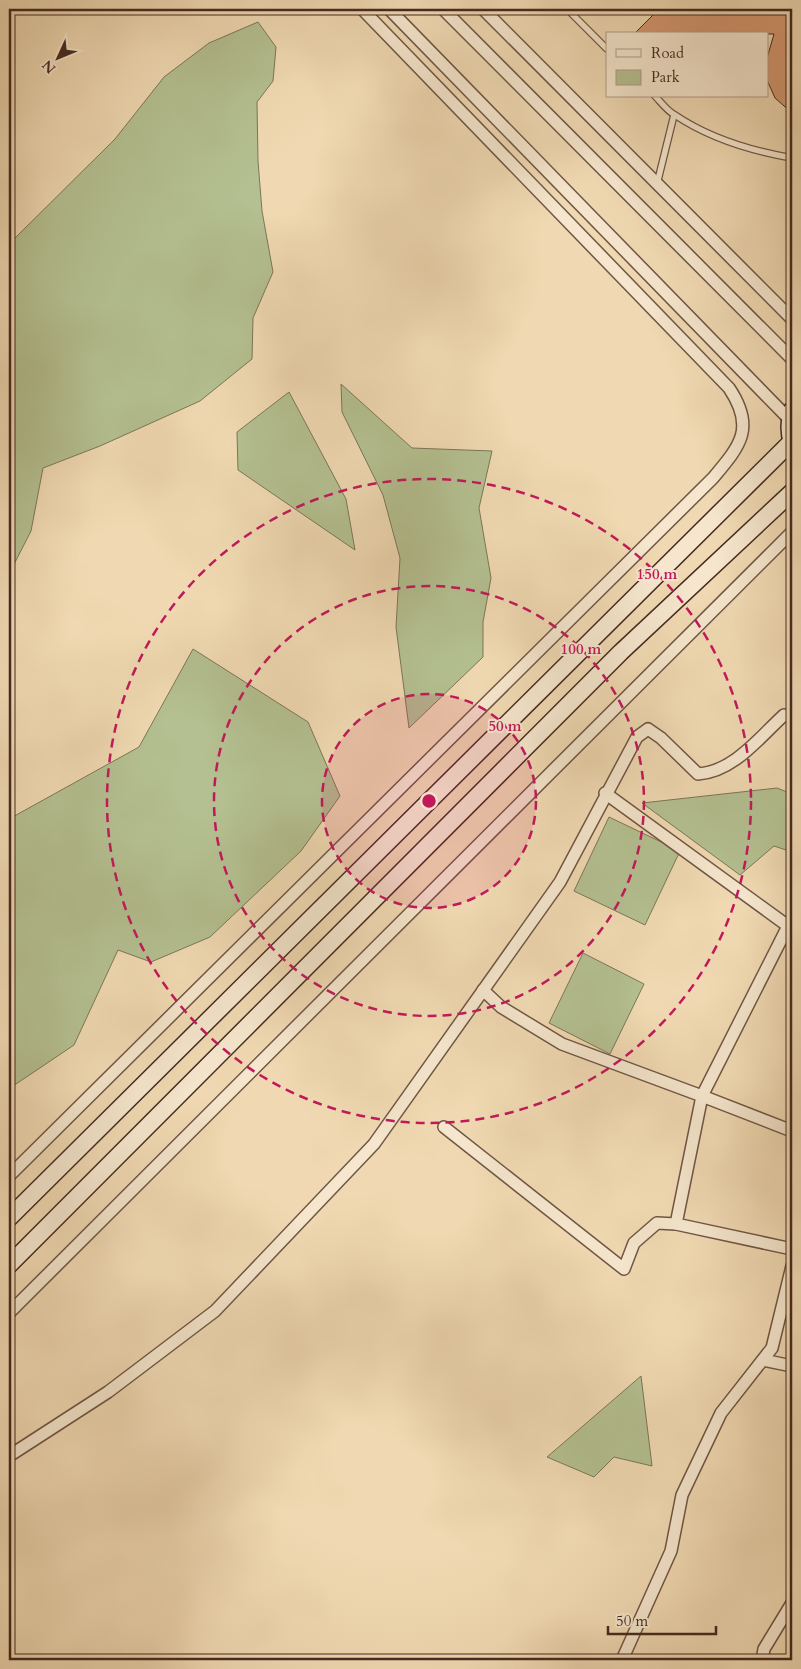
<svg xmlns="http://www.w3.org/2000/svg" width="801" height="1669" viewBox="0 0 801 1669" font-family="Cardo,serif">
<rect width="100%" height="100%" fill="#f0d9b2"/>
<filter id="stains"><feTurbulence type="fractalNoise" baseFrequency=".004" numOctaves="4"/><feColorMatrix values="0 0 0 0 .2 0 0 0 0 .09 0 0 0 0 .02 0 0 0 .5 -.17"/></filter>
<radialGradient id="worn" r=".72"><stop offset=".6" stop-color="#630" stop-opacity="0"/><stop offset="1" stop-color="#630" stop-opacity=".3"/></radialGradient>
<g fill="#b4c091" stroke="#7c7659">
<polygon points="258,22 276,47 273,81 257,102 258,161 262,211 273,272 253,318 252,359 200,401 100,446 43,468 31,531 9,574 9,244 115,139 164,77 209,43"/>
<polygon points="341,384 412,448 492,451 479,508 491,578 483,622 483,657 409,728 396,627 400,558 383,495 342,412"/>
<polygon points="289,392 346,499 355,550 238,470 237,432"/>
<polygon points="193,649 308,722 340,796 301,851 210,937 151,962 118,950 74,1045 13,1086 9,1083 9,819 139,747"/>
<polygon points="777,788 792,794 792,852 774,846 740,875 642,803"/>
<polygon points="609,817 680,851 645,925 574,891"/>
<polygon points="583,953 644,984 610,1054 549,1023"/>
<polygon points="641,1376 652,1466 614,1457 594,1477 547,1457"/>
</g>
<polygon fill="#d49871" stroke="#452b21" points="659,9 792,9 792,113 775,98 767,80 767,58 774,34 634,34"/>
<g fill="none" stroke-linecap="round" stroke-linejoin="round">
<g stroke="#705645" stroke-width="8">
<g id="lane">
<polyline points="567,9 607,49"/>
<path d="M655 96C661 102 667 111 675 115 709 138 752 151 792 158"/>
<polyline points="657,184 674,115"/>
</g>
</g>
<g stroke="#705645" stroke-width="14">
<g id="street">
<polyline points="389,9 789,419"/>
<polyline points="443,9 792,359"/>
<polyline points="483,9 792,319"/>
<polyline points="605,793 788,926"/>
<polyline points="483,990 501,1007 562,1044 702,1096 788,926 792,928"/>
<polyline points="444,1127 624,1269 634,1243 657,1223 676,1224"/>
<polyline points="792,1131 702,1096 676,1224 792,1249"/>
<path d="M9 1176 713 478C740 446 756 428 729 388L362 9"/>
<polyline points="9,1313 792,532"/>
<polyline points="763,1360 792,1366"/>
<path d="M9 1456 108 1392 215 1311 374 1144 560 882 637 737 648 729 661 738 698 774C733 772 759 738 784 715"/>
<polyline points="622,1660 671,1551 682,1495 721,1413 772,1348 792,1266"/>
<polyline points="762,1660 764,1649 792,1603"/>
</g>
</g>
<g stroke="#452b21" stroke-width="19">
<g id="secondary">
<path d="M792 410C789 421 788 431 792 442"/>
<polyline points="9,1218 792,441"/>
<polyline points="9,1265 621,652 792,492"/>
</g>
</g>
<use href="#lane" stroke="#f5e6cd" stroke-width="5.5"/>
<use href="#street" stroke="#f5e6cd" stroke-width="11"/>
<use href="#secondary" stroke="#f5e6cd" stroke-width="16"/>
</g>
<circle cx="429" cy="801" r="107" fill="#c2185b" fill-opacity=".12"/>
<g fill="none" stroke="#c2185b" stroke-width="2.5" stroke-dasharray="9 6">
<circle cx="429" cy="801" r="107"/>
<circle cx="429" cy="801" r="215"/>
<circle cx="429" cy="801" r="322"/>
</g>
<circle cx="429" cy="801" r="8" fill="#c2185b" stroke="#f5e6cd" stroke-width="2.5"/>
<g font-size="15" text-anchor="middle" font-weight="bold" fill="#c2185b" stroke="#f5e6cd" stroke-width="4" stroke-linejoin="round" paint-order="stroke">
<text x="657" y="579">150 m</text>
<text x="581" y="654">100 m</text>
<text x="505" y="731">50 m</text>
</g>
<rect width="801" height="1669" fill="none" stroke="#f0d9b2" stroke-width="30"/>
<rect x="10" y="10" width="781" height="1649" fill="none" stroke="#452b21" stroke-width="2.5"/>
<rect x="15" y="15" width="771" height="1639" fill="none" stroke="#452b21"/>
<rect x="606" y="32" width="162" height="65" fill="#f5e6cd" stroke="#af9b88"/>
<rect x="616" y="49" width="25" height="8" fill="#f5e6cd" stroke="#af9b88"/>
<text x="651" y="58" font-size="15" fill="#452b21">Road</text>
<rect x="616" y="70" width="25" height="15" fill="#b4c091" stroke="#af9b88"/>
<text x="651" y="82" font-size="15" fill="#452b21">Park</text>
<g transform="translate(58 58) rotate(226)" stroke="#f5e6cd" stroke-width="4" paint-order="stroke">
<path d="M0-4L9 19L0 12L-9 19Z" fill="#452b21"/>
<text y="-8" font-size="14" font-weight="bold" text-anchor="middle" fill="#452b21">N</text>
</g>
<path d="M608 1626v8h108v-8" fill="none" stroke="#452b21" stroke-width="2.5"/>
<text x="616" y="1626" font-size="15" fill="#452b21" stroke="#f5e6cd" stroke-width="4" paint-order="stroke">50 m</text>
<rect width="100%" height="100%" filter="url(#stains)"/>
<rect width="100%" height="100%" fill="url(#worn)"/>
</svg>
